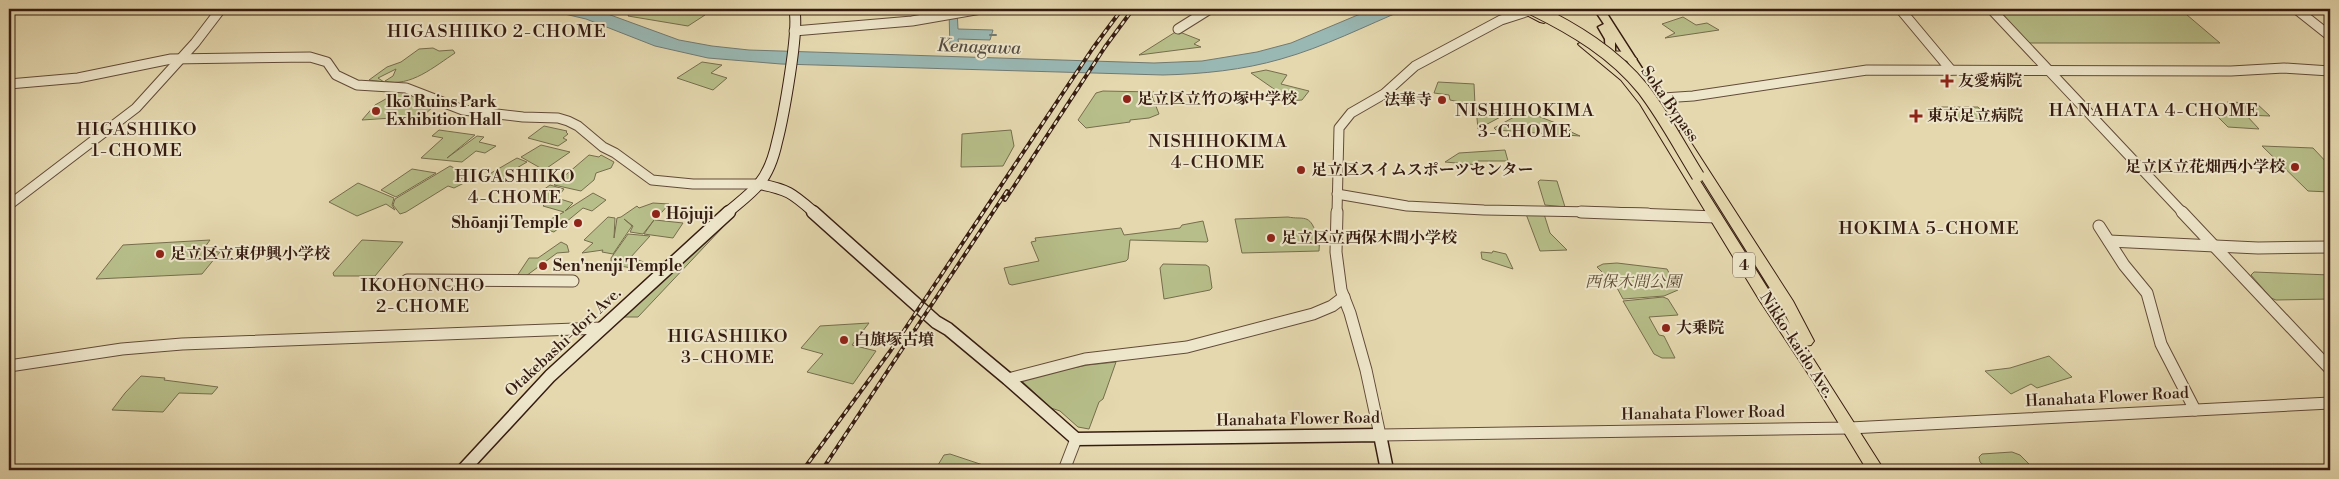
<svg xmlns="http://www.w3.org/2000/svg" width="2339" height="479" viewBox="0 0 2339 479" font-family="'Libre Bodoni','Noto Serif JP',serif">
<rect width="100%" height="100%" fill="#e5d8af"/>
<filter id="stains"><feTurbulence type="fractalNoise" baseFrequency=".004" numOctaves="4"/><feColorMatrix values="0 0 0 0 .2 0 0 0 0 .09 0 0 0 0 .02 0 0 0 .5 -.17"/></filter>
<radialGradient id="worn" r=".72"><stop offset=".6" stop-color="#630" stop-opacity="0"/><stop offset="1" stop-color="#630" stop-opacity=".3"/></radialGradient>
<g fill="#b7be89" stroke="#766d4d">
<polygon points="632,9 671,9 705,15 688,26 628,16"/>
<polygon points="1995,9 2180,9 2220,43 2030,43"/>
<polygon points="1683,17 1696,25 1707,23 1719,30 1665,38 1675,33 1662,24"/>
<polygon points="1177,31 1200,40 1194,44 1201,47 1139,55"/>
<path d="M433 48 439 51 453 50 455 53C435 66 410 88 385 81L393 76 396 69 378 78 384 82 369 80 387 67 401 62 419 49Z"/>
<polygon points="702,62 722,65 711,73 727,78 713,90 677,78"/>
<polygon points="1266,70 1287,75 1281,84 1309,91 1302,100 1290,101 1289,96 1284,96 1251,73"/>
<polygon points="1438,82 1474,84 1475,105 1450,100 1449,95 1434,93"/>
<polygon points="400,91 434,106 423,116 362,120 375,105"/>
<polygon points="1103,91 1154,92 1152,96 1159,114 1149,118 1130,120 1130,122 1086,128 1078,120 1096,93"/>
<polygon points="2227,102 2256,103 2270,116 2246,115 2259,129 2228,127 2215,114 2240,115"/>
<polygon points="1937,107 1978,107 1988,119 1958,119"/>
<polygon points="1476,108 1506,114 1478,129"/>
<polygon points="1525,111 1571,129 1569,131 1580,136 1496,130 1494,128"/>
<polygon points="544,126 567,131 566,132 568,134 563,138 567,140 558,146 528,138"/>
<polygon points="439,130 475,135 447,158 477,136 484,137 479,142 496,146 485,153 476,151 462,162 421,158 443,138 432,136"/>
<polygon points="1011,130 1014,146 1003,166 961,167 962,134"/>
<polygon points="541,145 570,152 544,170 521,157"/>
<polygon points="2262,146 2313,148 2330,166 2330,192 2308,191"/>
<polygon points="1505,150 1508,161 1478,161 1479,165 1445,162 1459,153"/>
<polygon points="589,155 599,157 601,155 614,162 611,168 596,173 594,180 581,191 554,185"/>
<polygon points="517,158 527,162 510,172 511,174 498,182 486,176"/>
<polygon points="450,166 465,173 459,177 468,181 454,188 448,186 406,212 400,214 393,205 395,199"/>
<polygon points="412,169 436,173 396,197 381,190"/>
<polygon points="1540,180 1557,181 1565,207 1545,205 1538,182"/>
<polygon points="358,183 394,198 392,205 395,210 386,204 357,216 329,202"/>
<polygon points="550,185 564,189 557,198 573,203 565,211 593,193 606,200 592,211 583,208 554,232 536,227 564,212 543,206 546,203 532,198"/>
<polygon points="653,203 669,204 655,220 683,223 673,238 644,234 654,220 643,234 630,232 633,226 624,219 632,226 613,254 602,252 603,250 582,253 593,243 584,240 608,217 615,218 614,238 617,218 621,217 637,206 639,208"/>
<polygon points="1526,214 1544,214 1550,233 1567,250 1540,251"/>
<path d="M1288 217C1303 220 1310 213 1316 234H1320L1319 251 1242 253 1235 219Z"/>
<polygon points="1203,221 1208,241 1207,242 1130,240 1128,259 1126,261 1012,285 1009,284 1004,268 1039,261 1031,242 1036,241 1035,238 1121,228 1124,235 1180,228 1182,225"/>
<polygon points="720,227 723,227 638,317 621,317"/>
<polygon points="628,234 650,236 630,258 648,263 641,270 611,264 611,258"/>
<polygon points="210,240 202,251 220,252 202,274 96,279 123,245"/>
<polygon points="362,240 403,242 375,276 334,276 333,273"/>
<polygon points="561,242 567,245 569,252 557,253 526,276 517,276 529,258 538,258"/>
<polygon points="1493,251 1506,254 1513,269 1482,259 1481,252 1492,253"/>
<polygon points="1617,263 1667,269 1678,290 1664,296 1623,299 1616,286 1597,267 1603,264"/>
<polygon points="1163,264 1206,265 1209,267 1212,288 1210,290 1164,299 1160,268"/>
<polygon points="2254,272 2330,275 2330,299 2276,300 2271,298 2251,275"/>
<polygon points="1663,297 1668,299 1678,315 1649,317 1659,335 1664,336 1675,358 1662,358 1654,354 1623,301"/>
<polygon points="869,323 852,345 876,351 853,384 807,372 823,354 801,348 820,326"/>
<polygon points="2049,356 2072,377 2037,388 2031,384 2011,394 1985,371 2010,368"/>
<polygon points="1116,362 1103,399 1099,402 1089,429 1078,427 1060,411 1051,408 1023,382 1023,378 1088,365"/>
<polygon points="141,376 165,378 164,380 218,387 212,394 179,393 163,412 112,410 125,393"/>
<polygon points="2012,452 2020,455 2035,470 1989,470 1980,462 1979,457 1982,454"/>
<polygon points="950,454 998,470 935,470 944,455"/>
</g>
<g fill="#99b8b4" stroke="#717a73">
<path d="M543 9H594L679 40 712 46 749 50 1154 63 1202 61 1257 52 1291 43 1372 9H1406C1365 26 1324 47 1281 59 1243 70 1203 74 1163 75L781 64 708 58 655 46 586 19Z"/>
<polygon points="949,9 957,9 958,29 993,30 990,40 958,39 960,53 950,52"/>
</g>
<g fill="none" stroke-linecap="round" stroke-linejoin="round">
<polyline stroke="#717a73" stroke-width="2" points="990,35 996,35"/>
<g stroke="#624b38" stroke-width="11">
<g id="tertiary-far1">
<polyline points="1900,9 1951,70"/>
<polyline points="1991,9 2183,213"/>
<polyline points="2296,9 2330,36"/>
<polyline points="1178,29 1210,9"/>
<polyline points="794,31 912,21 981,9"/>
<polyline points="9,84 78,78 171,59 310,57 327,62 336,75 357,85 406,88 463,110 523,117 558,118 568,121 578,126 603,147 615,153 652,180 693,184 759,184"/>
<polyline points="1648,99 1693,96 1867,70 2231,71 2284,68 2330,71"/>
<polyline points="1337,194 1407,206 1484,210 1648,213"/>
<polyline points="9,205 136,108 195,43 221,9"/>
<polyline points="1337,213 1339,128 1351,113 1384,94 1415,66 1501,20 1535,9"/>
</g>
</g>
<g stroke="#624b38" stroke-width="13">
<g id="tertiary">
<polyline points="1337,212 1336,252 1341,290 1350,313 1366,370 1380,435 1850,428 2330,403"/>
<polyline points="1581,212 1716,217"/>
<polyline points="2182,212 2330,369"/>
<polyline points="2099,226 2124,265 2147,293 2161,344 2195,410"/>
<polyline points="2109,241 2258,248 2330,247"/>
<polyline points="407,280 573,281"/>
<polyline points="9,366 122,349 182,344 602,328"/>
<polyline points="1008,379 1085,359 1187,347 1313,314 1332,306 1344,297"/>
<polyline points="1064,470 1076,439"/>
</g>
</g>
<g stroke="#361c11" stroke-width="12">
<g id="secondary-far1">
<path d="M759 184C788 189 793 194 815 213"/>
<path d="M727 213C737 204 750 195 759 184 768 173 774 156 777 142 783 119 800 28 794 9"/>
</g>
</g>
<g stroke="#361c11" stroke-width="15">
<g id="secondary">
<polyline points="813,212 936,322 948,329 1008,379 1076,439 1380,435 1387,470"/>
<polyline points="463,470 550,376 729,212"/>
</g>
</g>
<g stroke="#361c11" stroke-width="3">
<polygon id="primary" points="1594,9 1604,9 1661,98 1660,100 1652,100 1615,42 1615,55 1610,58 1606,57 1605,39 1598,27 1604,24"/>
</g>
<g stroke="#361c11" stroke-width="2">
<g id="trunk">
<polygon points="1515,9 1528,9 1549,20 1544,23 1540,22"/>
<path d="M1584 41 1604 55 1606 53C1618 50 1628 51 1637 59L1631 62 1617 58C1623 74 1640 87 1651 103L1790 324 1781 306 1674 135 1680 131 1686 135 1793 301 1814 341 1811 345 1805 346 1884 470H1867L1813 381 1760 301 1640 104 1621 80 1580 46 1578 44Z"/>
</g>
</g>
<use href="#tertiary-far1" stroke="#eee6cb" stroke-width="9"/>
<use href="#tertiary" stroke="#eee6cb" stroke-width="11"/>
<use href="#secondary-far1" stroke="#eee6cb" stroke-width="10"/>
<use href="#secondary" stroke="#eee6cb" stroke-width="12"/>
<use href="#primary" fill="#e5d8af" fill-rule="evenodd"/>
<use href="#trunk" fill="#e5d8af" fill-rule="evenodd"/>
<g stroke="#361c11" stroke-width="4">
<g id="rail">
<polyline points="1005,200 1105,47 1133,9"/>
<polyline points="803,470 891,350 1093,48 1122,9"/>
<polyline points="822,470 1007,191"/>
</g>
</g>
<use href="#rail" stroke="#eee6cb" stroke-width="2" stroke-dasharray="5" stroke-linecap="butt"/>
<g stroke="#361c11" stroke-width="14" stroke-linecap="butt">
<path id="trunk-bridge" d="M1533 9C1574 29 1614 53 1643 89 1664 116 1680 147 1698 176"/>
</g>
<use href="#trunk-bridge" stroke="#e5d8af" stroke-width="12"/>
</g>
<g fill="#8f2418" stroke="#eee6cb" stroke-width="2">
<path d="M1944.5 73.5h5v5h5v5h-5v5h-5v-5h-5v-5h5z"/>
<circle cx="1127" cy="99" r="5"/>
<circle cx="1442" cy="100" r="5"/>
<circle cx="376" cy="111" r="5"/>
<path d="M1913.5 108.5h5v5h5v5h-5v5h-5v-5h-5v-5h5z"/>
<circle cx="2295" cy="167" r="5"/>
<circle cx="1301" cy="170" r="5"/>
<circle cx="656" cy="214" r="5"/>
<circle cx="578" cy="223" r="5"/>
<circle cx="1271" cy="238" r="5"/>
<circle cx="160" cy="254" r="5"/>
<circle cx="543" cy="266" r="5"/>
<circle cx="1666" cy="328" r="5"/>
<circle cx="844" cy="340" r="5"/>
</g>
<g text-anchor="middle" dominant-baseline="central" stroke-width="4" stroke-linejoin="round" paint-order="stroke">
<rect fill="#eee6cb" stroke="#6d5949" stroke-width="1" x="1733" y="252.5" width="22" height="25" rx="4"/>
<g font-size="15" font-weight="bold" fill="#361c11">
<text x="1744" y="265">4</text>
</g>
<g font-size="16" font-weight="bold" fill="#361c11" stroke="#eee6cb" text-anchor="start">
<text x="1958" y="81">友愛病院</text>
<text x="1137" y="99">足立区立竹の塚中学校</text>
<text x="1432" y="100" text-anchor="end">法華寺</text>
<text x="386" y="102">Ikō Ruins Park<tspan x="386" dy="18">Exhibition Hall</tspan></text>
<text x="1927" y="116">東京足立病院</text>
<text x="2285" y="167" text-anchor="end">足立区立花畑西小学校</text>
<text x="1311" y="170">足立区スイムスポーツセンター</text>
<text x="666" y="214">Hōjuji</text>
<text x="568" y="223" text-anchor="end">Shōanji Temple</text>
<text x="1281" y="238">足立区立西保木間小学校</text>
<text x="170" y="254">足立区立東伊興小学校</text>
<text x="553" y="266">Sen'nenji Temple</text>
<text x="1676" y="328">大乗院</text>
<text x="854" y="340">白旗塚古墳</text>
</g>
<g font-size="16" fill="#361c11" stroke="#eee6cb">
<text transform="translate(1670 104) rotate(55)">Soka Bypass</text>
<text transform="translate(563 342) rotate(-43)">Otakebashi-dori Ave.</text>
<text transform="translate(1797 345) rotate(57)">Nikko-kaido Ave.</text>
<text transform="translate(2107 397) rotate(-3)">Hanahata Flower Road</text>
<text transform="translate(1703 413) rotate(-1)">Hanahata Flower Road</text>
<text transform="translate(1298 419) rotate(-1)">Hanahata Flower Road</text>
</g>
<g font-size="16" font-style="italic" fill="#5d4d35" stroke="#eee6cb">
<text x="1633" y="282">西保木間公園</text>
</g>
<g font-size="18" letter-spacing="1" fill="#361c11" stroke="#eee6cb">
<text x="497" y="31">HIGASHIIKO 2-CHOME</text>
<text x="1525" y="110">NISHIHOKIMA<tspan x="1525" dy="21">3-CHOME</tspan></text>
<text x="2154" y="110">HANAHATA 4-CHOME</text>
<text x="137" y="129">HIGASHIIKO<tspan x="137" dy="21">1-CHOME</tspan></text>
<text x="1218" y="141">NISHIHOKIMA<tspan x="1218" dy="21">4-CHOME</tspan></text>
<text x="515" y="176">HIGASHIIKO<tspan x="515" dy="21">4-CHOME</tspan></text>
<text x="1929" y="228">HOKIMA 5-CHOME</text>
<text x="423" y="285">IKOHONCHO<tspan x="423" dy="21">2-CHOME</tspan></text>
<text x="728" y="336">HIGASHIIKO<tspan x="728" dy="21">3-CHOME</tspan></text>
</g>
<g font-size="18" font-style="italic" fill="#544b42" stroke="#eee6cb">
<text transform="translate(979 47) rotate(2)">Kenagawa</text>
</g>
</g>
<rect width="2339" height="479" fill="none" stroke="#e5d8af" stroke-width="30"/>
<rect x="10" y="10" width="2319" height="459" fill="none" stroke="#361c11" stroke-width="2.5"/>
<rect x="15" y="15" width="2309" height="449" fill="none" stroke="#361c11"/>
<rect width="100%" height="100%" filter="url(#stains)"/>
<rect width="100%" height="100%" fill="url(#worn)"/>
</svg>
